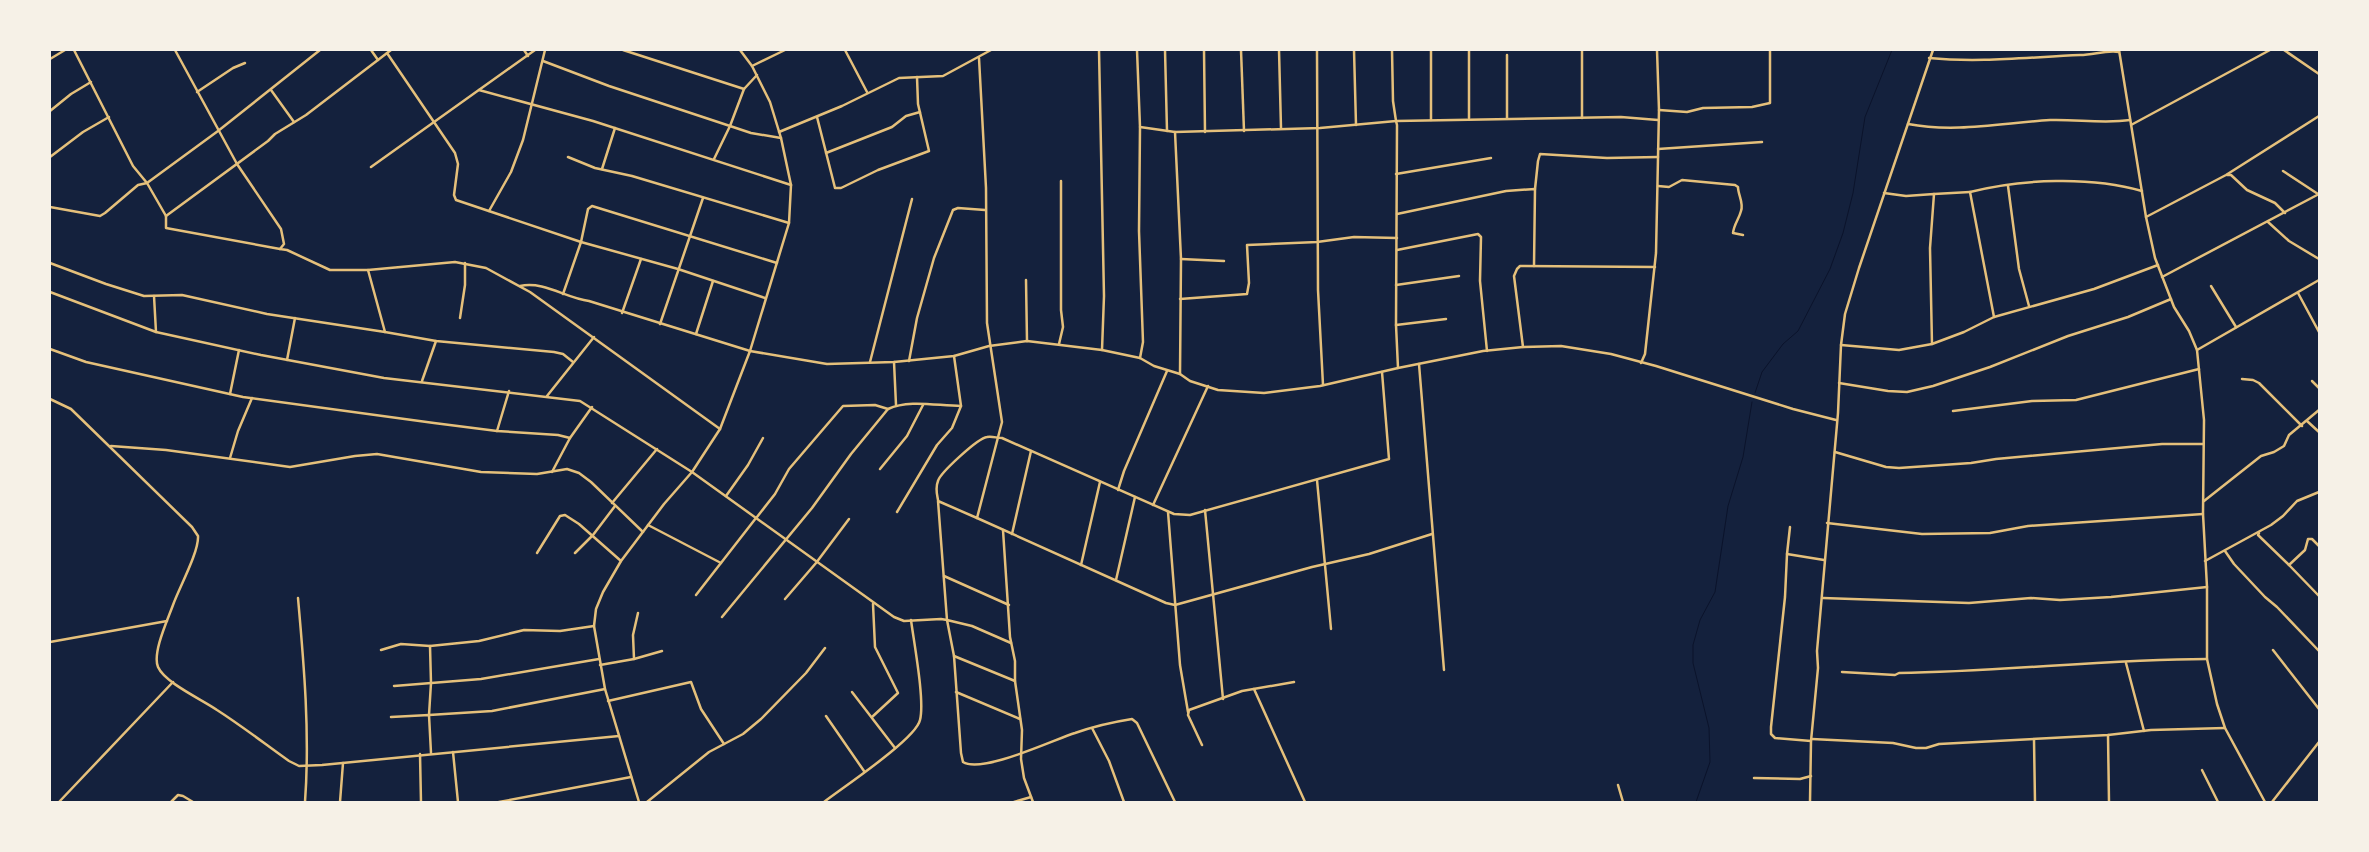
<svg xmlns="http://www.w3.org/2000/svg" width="2369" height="852" viewBox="0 0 2369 852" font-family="'DejaVu Sans',sans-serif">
<rect width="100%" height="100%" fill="#14213d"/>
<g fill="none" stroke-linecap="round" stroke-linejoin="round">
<g stroke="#0b132b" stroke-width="1">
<polyline points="1755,393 1762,372 1783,344 1798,331 1830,269 1843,233 1853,193 1865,117 1892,50"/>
<polyline points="1696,802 1710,762 1709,728 1693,663 1693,645 1700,620 1715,592 1728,506 1743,457 1752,402"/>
</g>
<g stroke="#e5c07b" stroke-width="2.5">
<polyline points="74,50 133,166 147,183 166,216 166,228 280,249"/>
<polyline points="175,50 237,164 281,229 284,244 280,249 287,250 330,270 368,270 455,262 486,268 530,292 720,429"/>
<polyline points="371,50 378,60"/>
<polyline points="524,50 528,56"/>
<polyline points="623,50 744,89 757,75"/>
<polyline points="845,50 867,92"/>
<polyline points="1099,50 1104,296 1102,350"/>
<polyline points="1137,50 1140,127 1175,132"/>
<polyline points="1165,50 1167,131"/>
<polyline points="1204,50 1205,132"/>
<polyline points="1241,50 1244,131"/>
<polyline points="1279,50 1281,128"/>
<polyline points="1317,50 1318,290 1323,385"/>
<polyline points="1354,50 1356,125"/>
<polyline points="1431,50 1431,120"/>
<polyline points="1469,50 1469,118"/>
<polyline points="2119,50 2146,217 2155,258 2174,307 2189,331 2197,350 2204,420 2203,514 2207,587 2207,659 2217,704 2225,728 2265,802"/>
<polyline points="2284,50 2319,74"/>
<polyline points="387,53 455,153 458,164 454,195 456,200 581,242 678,269 765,298"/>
<polyline points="1507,55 1507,118"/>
<path d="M1929 58C1980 63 2030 57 2080 55 2094 55 2105 50 2119 52"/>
<polyline points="50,59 65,50"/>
<polyline points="543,61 609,86 730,126 714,159"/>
<polyline points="752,66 785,50"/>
<polyline points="744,89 730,126 751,133 781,138"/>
<polyline points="271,90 294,122"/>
<polyline points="479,90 593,121 791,185"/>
<polyline points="197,92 233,68 245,63"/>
<polyline points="1659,110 1687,112 1703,108 1752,107 1770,103 1770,50"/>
<polyline points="50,111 71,94 91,82"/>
<polyline points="817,117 833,180 835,188 841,188 878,170 929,151 918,104 917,77"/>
<polyline points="1582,118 1582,50"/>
<path d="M1908 124C1955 133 2002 123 2050 120 2076 119 2104 124 2130 120"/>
<polyline points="2131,125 2270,50"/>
<polyline points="779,132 842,106 899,78 943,76 991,50"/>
<polyline points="1658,149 1762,142"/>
<polyline points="826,153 892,127 906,116 920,112"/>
<polyline points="50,157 83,132 109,117"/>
<polyline points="568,157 595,168 632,176 789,223"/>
<polyline points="371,167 535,50"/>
<polyline points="602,169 615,128"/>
<polyline points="2283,171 2318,194"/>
<polyline points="1396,174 1491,158"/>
<polyline points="2227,175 2231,175 2247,190 2275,203 2285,213"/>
<path d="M1658 186 1669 187 1682 180 1735 185 1738 187C1738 195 1744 203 1741 211 1739 219 1734 224 1733 233L1743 235"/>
<polyline points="2008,186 2019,269 2029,306"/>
<polyline points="1535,189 1538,161 1540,154 1607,158 1658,157"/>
<polyline points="1884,193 1906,196 1934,194 1930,248 1932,344"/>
<polyline points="1934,194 1970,192"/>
<polyline points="50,207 100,216 105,213 138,185 147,183 218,131 320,50"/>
<polyline points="489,211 511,172 523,140 545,50"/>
<polyline points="1397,214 1506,191 1535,189 1534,266"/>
<polyline points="166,216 268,141 275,134 306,115 391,50"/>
<polyline points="2146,217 2226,175 2319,116"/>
<polyline points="2268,222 2289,241 2319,259"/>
<polyline points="1397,250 1478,234 1481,237 1480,281 1487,351"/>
<polyline points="1181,259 1224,261"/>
<polyline points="50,263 106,284 144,296 182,295 267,314 385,332 368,270"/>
<polyline points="2162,277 2319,194"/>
<polyline points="1026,280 1027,341"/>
<polyline points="1396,285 1459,276"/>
<path d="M520 286C545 281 565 298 589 301L750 351 827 364 894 362 954 356 989 346 1027 341 1102 350 1140 358 1154 366 1180 374 1190 381 1218 390 1264 393 1320 386 1398 368 1483 351 1523 347 1561 346 1611 354 1656 366 1793 409 1836 420"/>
<polyline points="2211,286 2236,327"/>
<polyline points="50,292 156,332 261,355 384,378 580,401 692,472 894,617 904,621 941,619 947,620 938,501 977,518 1002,422 987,323 986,188 979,58"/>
<polyline points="2298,293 2319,332"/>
<polyline points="563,294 581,242 588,209 592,206 777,263"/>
<polyline points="154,296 156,332"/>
<polyline points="1180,299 1247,294 1249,283 1247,245 1317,242 1354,237 1397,238"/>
<polyline points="622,313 641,259"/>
<path d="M1994 317 1970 192C2021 179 2091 176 2142 191"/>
<polyline points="460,318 465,285 465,263"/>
<polyline points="660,324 703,198"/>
<polyline points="1396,325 1446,319"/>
<polyline points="385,332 436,341 554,352 563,354 573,362"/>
<polyline points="696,334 713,281"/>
<polyline points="1059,344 1063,327 1061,310 1061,181"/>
<polyline points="1841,345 1899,350 1932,344 1964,332 1994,317 2094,289 2158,265"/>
<polyline points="1523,347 1514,276 1517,269 1520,266 1655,267"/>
<polyline points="50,349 86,362 243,397 434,423 497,431 558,435 570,438 592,407"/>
<polyline points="2197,350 2319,280"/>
<polyline points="1140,358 1143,342 1139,231 1140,127"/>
<polyline points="287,360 295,318"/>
<polyline points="909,361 917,318 934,258 953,210 958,208 985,210"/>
<polyline points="870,362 912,199"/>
<polyline points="894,362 896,405"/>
<polyline points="1641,363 1645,354 1656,253 1659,110 1657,50"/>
<polyline points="1419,364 1444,670"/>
<polyline points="1398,368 1396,325 1397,125 1396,121 1621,117 1658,120"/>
<polyline points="1180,374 1181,259 1175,132 1320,128 1396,121 1393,101 1392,50"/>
<polyline points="2242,379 2253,380 2259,383 2302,426"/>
<polyline points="422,381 436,341"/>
<polyline points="2312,381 2319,388"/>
<polyline points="1839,383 1888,391 1907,392 1933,386 1990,367 2068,336 2128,317 2171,299"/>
<polyline points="230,394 239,350"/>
<polyline points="547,396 594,337"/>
<path d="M50 399 71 409 192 527 198 536C199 552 179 588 173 605 168 619 152 653 158 667 165 683 203 700 217 710 242 726 265 744 289 761L299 766 322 765 619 736"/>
<polyline points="1953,411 2032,401 2076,400 2199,369"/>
<polyline points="2307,421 2319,432"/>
<polyline points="497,431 509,391"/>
<polyline points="111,446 166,450 290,467 355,456 377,454 481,472 537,474 567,469 579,473 591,482 643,532"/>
<polyline points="1835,452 1886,467 1899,468 1971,463 1996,459 2162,444 2203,444"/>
<polyline points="230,458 238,431 252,398"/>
<polyline points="880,469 907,436 923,405"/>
<polyline points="552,472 570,438"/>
<polyline points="1317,480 1331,629"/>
<polyline points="1118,490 1124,471 1167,371"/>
<polyline points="726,496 748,465 763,438"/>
<path d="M938 500C937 494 935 488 938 481 940 473 978 438 987 437 992 436 997 438 1002 438L1174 514 1190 515 1389 459 1382 372"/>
<polyline points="2204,501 2261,456 2274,452 2284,446 2289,435 2319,410"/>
<polyline points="612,503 657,449"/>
<polyline points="1153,505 1208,386"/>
<polyline points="1205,510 1223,699"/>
<polyline points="897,512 937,445 952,428 961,406 954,356"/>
<polyline points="1168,512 1180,665 1188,712"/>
<path d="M757 517 775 494 789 469 843 406 875 405 888 409C909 399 938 406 961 406"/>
<polyline points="977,518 1166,603 1175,605 1312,567 1369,554 1432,534"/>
<polyline points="1827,523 1922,534 1990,533 2028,526 2203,514"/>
<polyline points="648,525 721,563"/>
<polyline points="1003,530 1010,637 1015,661 1015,681 1022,730 1021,759 1024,778 1033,802"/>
<polyline points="2259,533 2258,535 2289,565 2305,550 2308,539 2312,539 2319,546"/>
<polyline points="1012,534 1031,451"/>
<polyline points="2225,551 2234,564 2265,597 2277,607 2319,651"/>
<polyline points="537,553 560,516 565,515 579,524 621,561"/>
<polyline points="575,553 593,535 615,506"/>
<polyline points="1787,554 1790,527"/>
<polyline points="2205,561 2271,525 2283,516 2297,501 2319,492"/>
<polyline points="1081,565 1100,482"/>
<polyline points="2289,565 2319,596"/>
<polyline points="944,576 1009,605"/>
<polyline points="1116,580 1135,497"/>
<polyline points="696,595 756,518"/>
<path d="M298 598C304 665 310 734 305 802"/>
<polyline points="1823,598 1969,603 2031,598 2060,600 2111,597 2207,587"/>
<polyline points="785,599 816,563 849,519"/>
<polyline points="722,617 812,508 851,454 888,409"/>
<polyline points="50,642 167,621"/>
<path d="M1011 643 972 626 947 620 954 656 961 753 963 762C982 774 1053 740 1075 733 1092 727 1113 722 1132 719L1137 723 1175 802"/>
<polyline points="430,646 431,683 429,715 492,711 605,689"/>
<polyline points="381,650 401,644 430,646 479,641 524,630 560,631 594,626"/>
<polyline points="2273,650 2319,709"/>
<polyline points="954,656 1015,681"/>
<polyline points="634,659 662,651"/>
<polyline points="2126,663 2144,731"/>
<polyline points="600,665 634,659 633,635 638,613"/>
<path d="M1842 672 1895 675 1899 673C2002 672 2104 659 2207 659"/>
<polyline points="394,686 481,679 599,659"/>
<polyline points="1254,689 1305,802"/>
<polyline points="852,692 895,748"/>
<polyline points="956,692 1020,719"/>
<polyline points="608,701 691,682 701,709 724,744"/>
<polyline points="826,716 864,771"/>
<polyline points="391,717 429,715 431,753"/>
<polyline points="872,717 898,693 875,647 873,604"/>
<polyline points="1092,728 1109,761 1124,802"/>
<polyline points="2108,735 2109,802"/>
<polyline points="1812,739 1893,743 1916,748 1926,748 1939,744 2108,735 2151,730 2225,728"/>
<polyline points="2034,740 2035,802"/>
<polyline points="1811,741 1775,738 1771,734 1771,727 1785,597 1787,554 1824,560"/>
<polyline points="1202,745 1188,715 1189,710 1242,691 1294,682"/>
<polyline points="453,752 458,802"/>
<polyline points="420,754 421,802"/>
<polyline points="2202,770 2218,802"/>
<polyline points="1754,778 1800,779 1811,776"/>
<polyline points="1618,785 1623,802"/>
<polyline points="59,802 173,682"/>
<polyline points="171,802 178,795 183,796 193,802"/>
<polyline points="340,802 343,763"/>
<polyline points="499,802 631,777"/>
<polyline points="647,802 709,752 743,734 761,719 806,673 825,648"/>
<path d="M824 802C842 788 916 739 920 720 925 701 914 643 911 620"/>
<polyline points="1014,802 1031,797"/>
<polyline points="1810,802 1811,741 1818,668 1817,651 1838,413 1841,345 1845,314 1859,268 1933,50"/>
<polyline points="2272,802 2319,742"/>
</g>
<polyline stroke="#e5c07b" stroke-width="2.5" points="639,802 605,689 594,626 596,609 603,592 621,561 664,504 692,472 720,429 750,351 789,223 791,185 781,138 770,102 752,66 740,50"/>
</g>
<rect width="2369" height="852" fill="none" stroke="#f6f1e7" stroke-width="102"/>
</svg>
